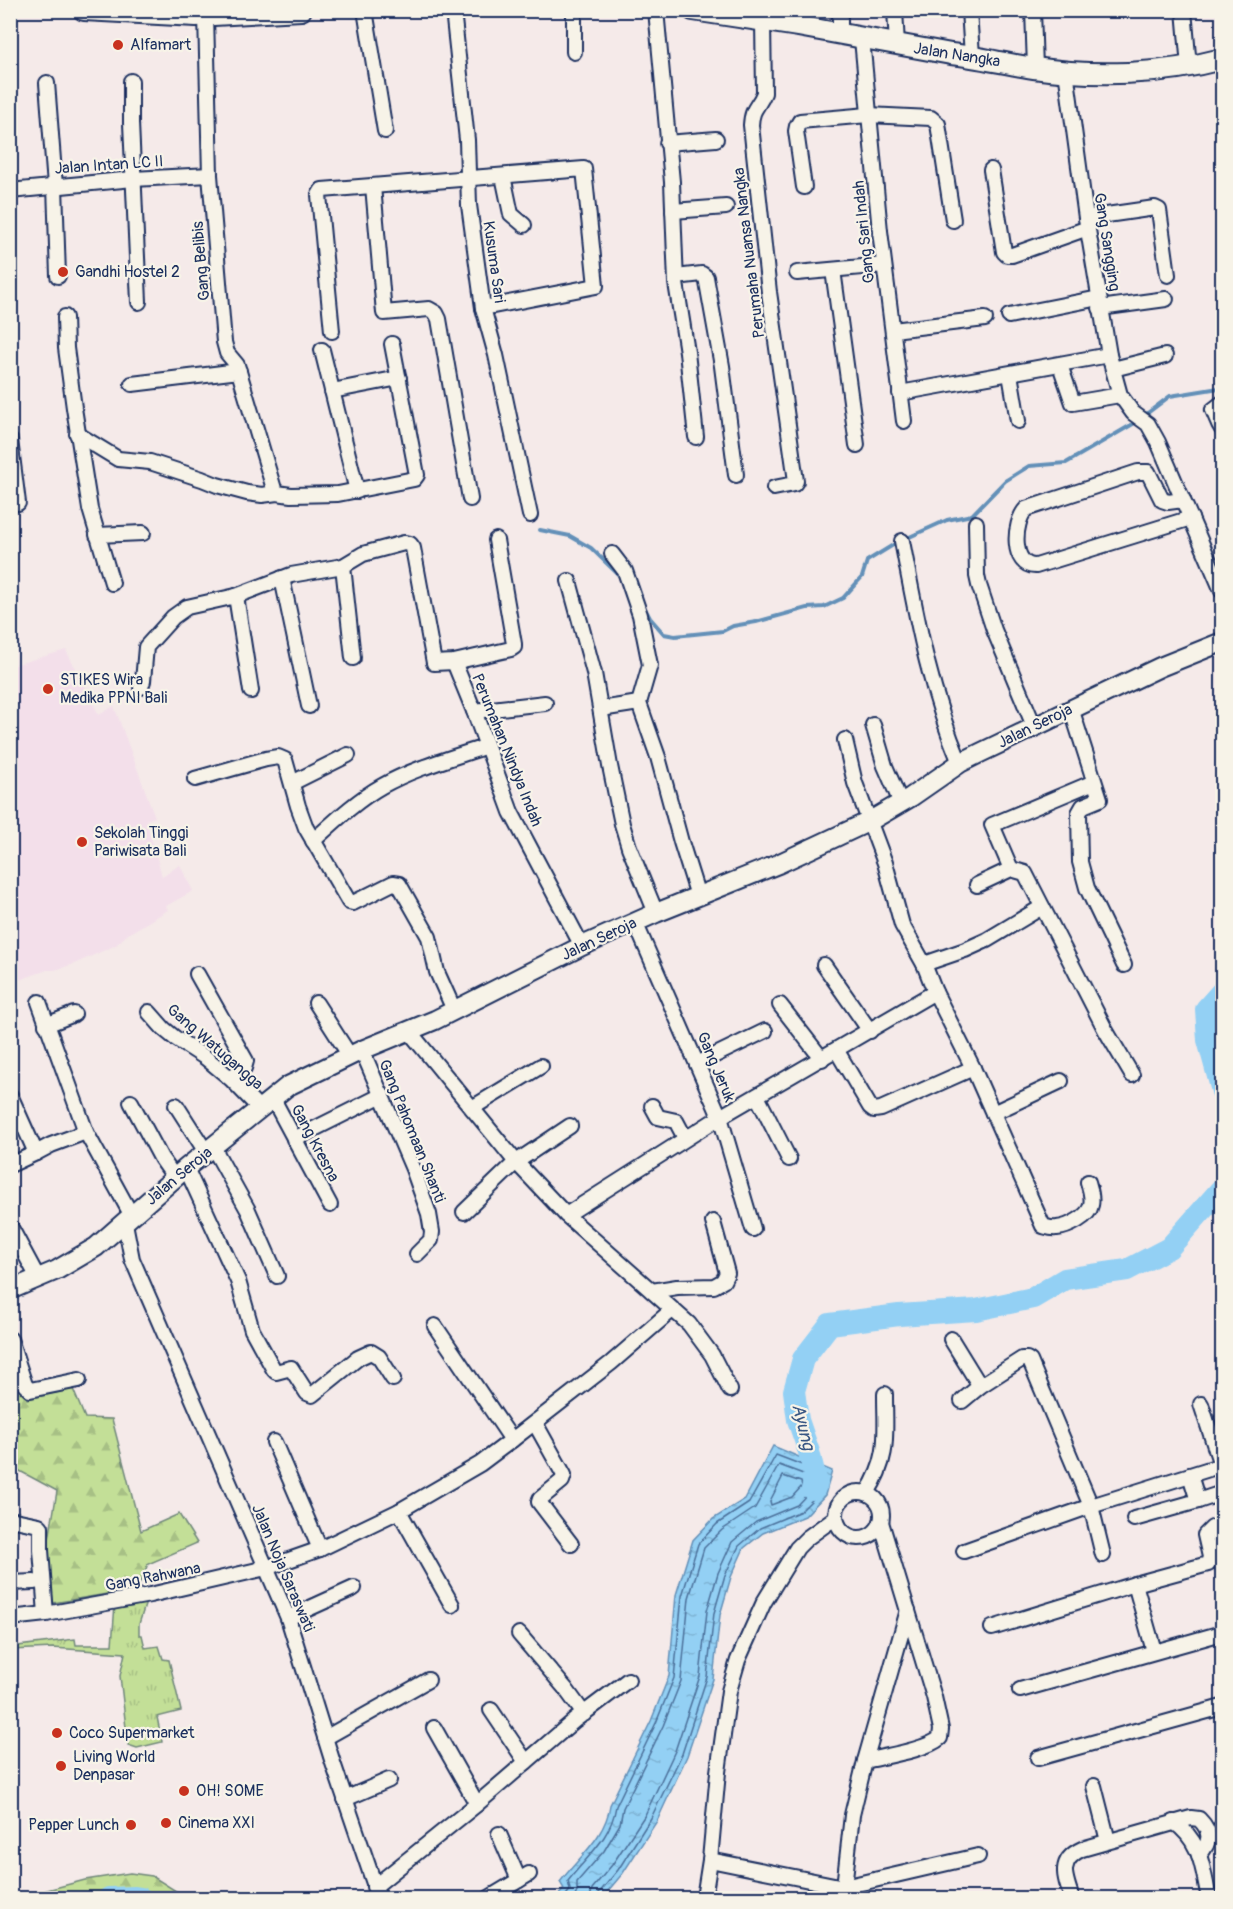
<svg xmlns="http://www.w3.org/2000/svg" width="1233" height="1909" viewBox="0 0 1233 1909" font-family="Pangolin,sans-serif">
<defs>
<pattern id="grass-tufts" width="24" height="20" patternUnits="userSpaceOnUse" patternTransform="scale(1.5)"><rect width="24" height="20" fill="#c3df97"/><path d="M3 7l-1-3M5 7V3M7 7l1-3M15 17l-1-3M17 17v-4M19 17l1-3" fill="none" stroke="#a7c085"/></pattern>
<pattern id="forest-firs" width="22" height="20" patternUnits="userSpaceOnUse" patternTransform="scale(1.5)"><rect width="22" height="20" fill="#c3df97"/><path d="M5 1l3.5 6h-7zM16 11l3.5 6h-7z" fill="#a7c085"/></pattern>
<pattern id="water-ripples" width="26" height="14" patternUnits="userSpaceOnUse" patternTransform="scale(1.5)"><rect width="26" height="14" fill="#93d0f4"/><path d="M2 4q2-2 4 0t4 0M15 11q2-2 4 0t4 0" fill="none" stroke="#7eb3d4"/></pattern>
</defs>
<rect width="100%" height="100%" fill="#f5eae9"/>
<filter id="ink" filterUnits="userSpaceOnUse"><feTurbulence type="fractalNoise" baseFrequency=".0167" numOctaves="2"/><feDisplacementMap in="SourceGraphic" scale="12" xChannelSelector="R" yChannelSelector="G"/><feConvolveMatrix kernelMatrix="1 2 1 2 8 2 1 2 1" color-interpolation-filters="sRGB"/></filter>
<g filter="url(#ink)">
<polygon fill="#f3dfea" points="66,650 99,715 114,706 155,817 146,820 162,876 180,865 193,891 166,906 168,910 128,934 116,945 74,964 55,970 47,970 11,983 10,892 15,888 10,883 11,666"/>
<polygon fill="url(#grass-tufts)" stroke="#6f877a" stroke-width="1.5" points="146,1602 139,1624 139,1635 142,1635 145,1648 159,1646 163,1659 169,1660 181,1711 157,1717 162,1742 137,1748 128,1745 120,1676 125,1653 53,1648 11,1650 10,1647 75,1639 76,1645 112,1645 115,1604"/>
<g fill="url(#forest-firs)" stroke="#6f877a" stroke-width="1.5">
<polygon points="11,1372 15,1372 27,1399 73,1389 85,1418 112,1419 141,1531 179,1514 197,1543 148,1564 137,1589 53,1603 48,1546 57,1491 18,1470 11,1468"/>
<polygon points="130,1873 152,1876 187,1898 17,1898 85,1880"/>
</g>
<path fill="url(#water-ripples)" stroke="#6390b8" stroke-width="1.5" d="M773 1446 832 1471 825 1495 805 1516 763 1533 744 1548 731 1577 720 1615 713 1679 687 1756 657 1821 623 1873 602 1898H556L564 1889 560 1882C578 1858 606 1837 610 1805L651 1721 669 1676 676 1595 693 1540 713 1519 745 1499Z"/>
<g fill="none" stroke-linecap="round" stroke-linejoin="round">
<g stroke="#4b6f9a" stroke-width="1.5">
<polygon points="783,1476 801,1482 802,1486 792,1497 771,1505 770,1501"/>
<path d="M564 1898 570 1890 568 1881C587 1856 611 1839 616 1806L656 1723 674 1678 682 1596 698 1544 717 1524 749 1503 776 1455 823 1473 824 1477 820 1492 801 1511 760 1528 739 1546 725 1575 714 1613 707 1677 682 1754 651 1818 618 1870 599 1893 598 1898"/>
<polyline points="574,1898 577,1892 577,1882 604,1851 620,1824 623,1808 663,1726 681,1681 689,1598 704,1548 722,1530 755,1508 779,1465 814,1478 815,1481 813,1488 797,1505 756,1522 732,1542 718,1573 707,1611 700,1676 675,1751 645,1815 612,1865 592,1889 590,1898"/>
</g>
<g stroke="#6390b8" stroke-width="4">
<polyline points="540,530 570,536 591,548 621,577"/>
<polyline points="905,539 947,520 972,515 1005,481 1029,466 1066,463 1133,424 1170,396 1219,388 1222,385"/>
<polyline points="642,603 650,618 664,634 675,636 723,631 733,626 756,622 807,608 824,607 843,598 862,577 867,561 898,542"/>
</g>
<g stroke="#93d0f4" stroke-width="22">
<polyline points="1222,991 1206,1009 1208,1040 1222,1091"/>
<polyline points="812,1489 817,1484 809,1452 798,1420 794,1391 803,1359 830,1324 899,1315 976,1310 1033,1298 1065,1279 1127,1270 1169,1248 1222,1188"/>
<polyline points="109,1898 135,1897 141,1898"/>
</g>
<g stroke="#1b2f5e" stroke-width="18">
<g id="minor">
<polyline points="365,10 385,131"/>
<polyline points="453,10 467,140 469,205 483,308 496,355 530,515"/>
<polyline points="656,10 672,182 676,283 687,352 696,437"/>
<polyline points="840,10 840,34"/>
<polyline points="895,10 897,45"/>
<polyline points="969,10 972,56"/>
<polyline points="1033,10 1035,68"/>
<polyline points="1184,10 1189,67"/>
<polyline points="206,15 210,175 224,342 227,353 237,365 274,489 277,493"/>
<path d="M763 21 764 93C758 108 752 107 751 125L769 292 796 481 794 484 774 488"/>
<polyline points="862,39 880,231 904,421"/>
<polyline points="574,52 574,10"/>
<polyline points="1066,71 1086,218 1109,355 1120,395 1133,413 1148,424 1158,442 1222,591"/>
<polyline points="131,81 131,123 139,302"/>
<polyline points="47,83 55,186 58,276"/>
<polyline points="667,143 716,139"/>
<polyline points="991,170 1004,252 1007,255 1012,255 1088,228"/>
<polyline points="503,176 511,214 524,225"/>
<polyline points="373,186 384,313 429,309 436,313 439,319 470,499"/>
<polyline points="804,187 796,131 797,126 800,121 868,115 931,118 938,124 953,220"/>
<polyline points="10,191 133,179 210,175"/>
<polyline points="673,211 726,207"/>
<polyline points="1086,218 1155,208 1159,210 1168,275"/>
<polyline points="833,270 857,445"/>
<polyline points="797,273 884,265"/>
<polyline points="676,277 702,274 706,277 722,366 736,475"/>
<polyline points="1100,308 1166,299"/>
<polyline points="1009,316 1099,298"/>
<polyline points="65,317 66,348 74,408 90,509 112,583"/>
<polyline points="893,330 985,319"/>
<polyline points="332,331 319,195 322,190 584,169 596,286 483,308"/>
<polyline points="322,350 357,491"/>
<polyline points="1060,365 1073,403 1120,395"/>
<polyline points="1113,369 1165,356"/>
<polyline points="1010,374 1018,421"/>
<polyline points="132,384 239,371"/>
<polyline points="332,391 399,378"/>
<polyline points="900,393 1109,355"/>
<polyline points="1222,403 1213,410 1219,424 1222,429"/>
<polyline points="77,434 118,459 150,462 202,479 217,485 247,493 262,495 277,493 291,495 338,494 414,479 417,475 392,344"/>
<polyline points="10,440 18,503"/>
<path d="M1183 500 1168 502 1162 500 1148 472H1138L1026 509C1013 523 1011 567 1036 566L1191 518"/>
<polyline points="976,523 977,576 979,585 994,630 1034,726"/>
<polyline points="97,535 143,533"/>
<path d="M902 541C917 619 929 689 960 763"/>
<polyline points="612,554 625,571 640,615 650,665 639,703 658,757 681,842 698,896"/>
<polyline points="343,566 353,658"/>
<polyline points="282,578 309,706"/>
<polyline points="569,581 594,673 610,766 622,824 629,847 656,913"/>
<polyline points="236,596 251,691"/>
<polyline points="454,662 474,711 511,812 582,946"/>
<polyline points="141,687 143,681 146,647 173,617 187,607 236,596 291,575 343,566 363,554 404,543 410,544 413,548 434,663 454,662 511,649 514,647 514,644 496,540"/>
<polyline points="1071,708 1100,799 1083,806 1079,813 1080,862 1087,888 1124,965"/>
<polyline points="601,709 639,703"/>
<polyline points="474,711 545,703"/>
<polyline points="873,725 885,766 901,803"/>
<path d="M845 740 855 783 885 863 902 925 924 964 935 992 973 1068 1043 1226C1047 1227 1052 1229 1057 1228 1068 1227 1089 1217 1091 1205 1093 1197 1090 1189 1088 1182"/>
<polyline points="195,779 266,759 278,757 285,760 298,806 306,828 349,902 353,903 393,883 399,884 429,937 437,972 454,1010"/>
<polyline points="292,783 348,755"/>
<path d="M313 841C335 821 357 800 382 786 414 768 452 758 487 746"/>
<polyline points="1011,869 992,825 1094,782"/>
<polyline points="977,885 1011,869 1025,873 1106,1031 1132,1075"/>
<polyline points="635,922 720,1117 753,1229"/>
<polyline points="924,964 965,950 987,940 1042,907"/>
<polyline points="824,965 870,1031"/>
<polyline points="197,974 246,1061 244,1068 230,1078"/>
<polyline points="39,1002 86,1132 132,1216"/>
<polyline points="316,1003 350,1056"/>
<polyline points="780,1005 822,1059"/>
<polyline points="149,1012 164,1029 175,1038 206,1058 230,1078 259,1108"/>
<polyline points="46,1025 74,1014"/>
<polyline points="409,1031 516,1162 566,1215 689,1324 712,1355 730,1390"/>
<polyline points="362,1050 413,1169 429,1214 432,1232 431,1240 417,1254"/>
<polyline points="837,1051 870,1107 874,1110 881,1109 973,1068"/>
<polyline points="697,1064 765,1031"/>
<polyline points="10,1095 36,1153 51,1145 86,1132"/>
<polyline points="757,1096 789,1159"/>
<polyline points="272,1097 330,1205"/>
<polyline points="131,1102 161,1158 175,1178"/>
<polyline points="176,1105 206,1152"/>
<polyline points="652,1106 658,1117 676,1121 685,1138"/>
<polyline points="472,1108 541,1066"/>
<polyline points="993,1113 1061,1081"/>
<polyline points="294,1139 382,1095"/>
<polyline points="213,1147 248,1210 277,1276"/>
<polyline points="10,1165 36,1153"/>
<polyline points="186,1168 238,1281 252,1330 274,1370 276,1372 291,1368 307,1393 312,1395 358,1358 371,1352 379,1357 393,1379"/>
<polyline points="464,1212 516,1162 570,1126"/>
<polyline points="566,1215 720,1117 935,992"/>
<polyline points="125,1223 132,1259 288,1618 333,1763 379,1898"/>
<polyline points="10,1226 38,1278"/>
<polyline points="652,1291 677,1287 714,1286 723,1281 727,1273 713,1222"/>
<polyline points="435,1326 512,1440"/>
<polyline points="10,1339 25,1385 30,1390 79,1380"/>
<polyline points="951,1339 980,1386"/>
<polyline points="962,1401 980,1386 1022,1359 1027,1359 1030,1361 1091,1506 1103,1555"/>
<polyline points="1201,1404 1221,1465"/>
<polyline points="535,1423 564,1475 562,1481 540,1499 539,1502 571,1544"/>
<polyline points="274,1442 320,1549"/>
<polyline points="1190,1475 1198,1501 1222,1493"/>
<circle cx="859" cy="1515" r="23"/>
<path d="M867 1493C890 1457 885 1435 885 1394"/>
<polyline points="399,1511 452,1605"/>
<polyline points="10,1519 39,1525 41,1527 41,1550 46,1614 150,1595 266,1568 320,1549 399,1511 480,1464 512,1440 611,1363 672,1310"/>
<polyline points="1134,1519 1198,1501"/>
<polyline points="964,1551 1091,1506 1222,1465"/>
<polyline points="10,1583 34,1582"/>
<polyline points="1135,1584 1154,1651"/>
<polyline points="10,1618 46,1614"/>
<polyline points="288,1618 354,1588"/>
<polyline points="992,1628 1135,1584 1208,1564 1210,1557 1205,1535 1212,1528 1222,1525"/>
<polyline points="519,1634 565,1688 584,1714"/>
<polyline points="1020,1690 1222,1633"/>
<polyline points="491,1710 526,1762"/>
<polyline points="434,1728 477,1804"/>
<polyline points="325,1738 428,1680"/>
<polyline points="1038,1758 1222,1707"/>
<polyline points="865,1761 908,1610"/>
<polyline points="1094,1786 1108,1841"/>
<polyline points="345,1799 389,1780"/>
<path d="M1174 1822C1202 1842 1202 1867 1209 1898"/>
<polyline points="1221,1827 1222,1827"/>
<polyline points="499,1834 519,1880"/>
<polyline points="710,1860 844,1887 978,1856"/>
<polyline points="374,1887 477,1804 575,1720 628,1680"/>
<polyline points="489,1898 529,1874"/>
<polyline points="704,1898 710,1860 718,1772 729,1691 738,1660 764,1602 797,1548 807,1538 836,1517"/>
<path d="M845 1898 844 1887 852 1815 865 1761C885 1756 926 1750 940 1738L941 1729 934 1697 881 1522"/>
<path d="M1072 1898C1064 1876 1058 1860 1082 1849L1191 1818 1199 1819C1212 1832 1211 1842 1199 1855"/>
</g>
</g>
<g stroke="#1b2f5e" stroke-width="22">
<polyline id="tertiary" points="10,1290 57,1270 96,1247 186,1168 288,1086 362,1050 435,1020 582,946 656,913 778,864 870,821 911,797 960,763 980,753 1160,667 1222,642"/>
</g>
<g stroke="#1b2f5e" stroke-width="24">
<g id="secondary">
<polyline points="84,10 196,16 301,10"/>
<path d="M693 10 798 26 951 54C979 57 1006 64 1034 68 1095 77 1162 75 1222 59"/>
</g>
</g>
<use href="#minor" stroke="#f7f3e8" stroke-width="14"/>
<use href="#tertiary" stroke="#f7f3e8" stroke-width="18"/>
<use href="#secondary" stroke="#f7f3e8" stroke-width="20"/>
</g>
</g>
<g fill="#c8321e" stroke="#f7f3e8" stroke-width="2">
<circle cx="118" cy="45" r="6"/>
<circle cx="63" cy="272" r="6"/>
<circle cx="48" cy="689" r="6"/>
<circle cx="82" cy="842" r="6"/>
<circle cx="57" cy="1733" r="6"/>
<circle cx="61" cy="1766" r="6"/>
<circle cx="184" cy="1791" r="6"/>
<circle cx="166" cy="1823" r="6"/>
<circle cx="131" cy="1825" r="6"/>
</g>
<g text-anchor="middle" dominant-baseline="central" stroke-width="4.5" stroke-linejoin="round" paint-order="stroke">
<g font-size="16" fill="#1b2f5e" stroke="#f7f3e8" text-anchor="start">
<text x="130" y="45">Alfamart</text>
<text x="75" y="272">Gandhi Hostel 2</text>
<text x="60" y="680">STIKES Wira<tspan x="60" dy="18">Medika PPNI Bali</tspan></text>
<text x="94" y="833">Sekolah Tinggi<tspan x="94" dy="18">Pariwisata Bali</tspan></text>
<text x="69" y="1733">Coco Supermarket</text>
<text x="73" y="1757">Living World<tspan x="73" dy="18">Denpasar</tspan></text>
<text x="196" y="1791">OH! SOME</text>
<text x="178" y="1823">Cinema XXI</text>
<text x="119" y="1825" text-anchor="end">Pepper Lunch</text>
</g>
<g font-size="16" fill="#1b2f5e" stroke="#f7f3e8">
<text transform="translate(957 55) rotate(9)">Jalan Nangka</text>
<text transform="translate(109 165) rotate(-4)">Jalan Intan LC II</text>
<text transform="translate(864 232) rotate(-96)">Gang Sari Indah</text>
<text transform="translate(1107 242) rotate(81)">Gang Sangging</text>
<text transform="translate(749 253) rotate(-97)">Perumaha Nuansa Nangka</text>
<text transform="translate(201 261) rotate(-95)">Gang Belibis</text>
<text transform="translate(494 262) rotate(82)">Kusuma Sari</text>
<text transform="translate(1035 726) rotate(-26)">Jalan Seroja</text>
<text transform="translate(507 750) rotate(68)">Perumahan Nindya Indah</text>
<text transform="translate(599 939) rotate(-25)">Jalan Seroja</text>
<text transform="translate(215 1047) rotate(41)">Gang Watugangga</text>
<text transform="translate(716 1067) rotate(67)">Gang Jeruk</text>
<text transform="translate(412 1131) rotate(68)">Gang Pahomaan Shanti</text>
<text transform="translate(315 1143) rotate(62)">Gang Kresna</text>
<text transform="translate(179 1176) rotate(-40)">Jalan Seroja</text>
<text transform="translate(283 1568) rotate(67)">Jalan Noja Saraswati</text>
<text transform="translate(153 1577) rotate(-11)">Gang Rahwana</text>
</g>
<g font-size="18" font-style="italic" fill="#395784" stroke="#f7f3e8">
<text transform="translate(803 1427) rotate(76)">Ayung</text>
</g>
</g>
<rect width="1233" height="1909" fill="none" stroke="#f7f3e8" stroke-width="36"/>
<rect x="18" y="18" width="1197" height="1873" fill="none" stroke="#1b2f5e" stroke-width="2" filter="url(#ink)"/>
</svg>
